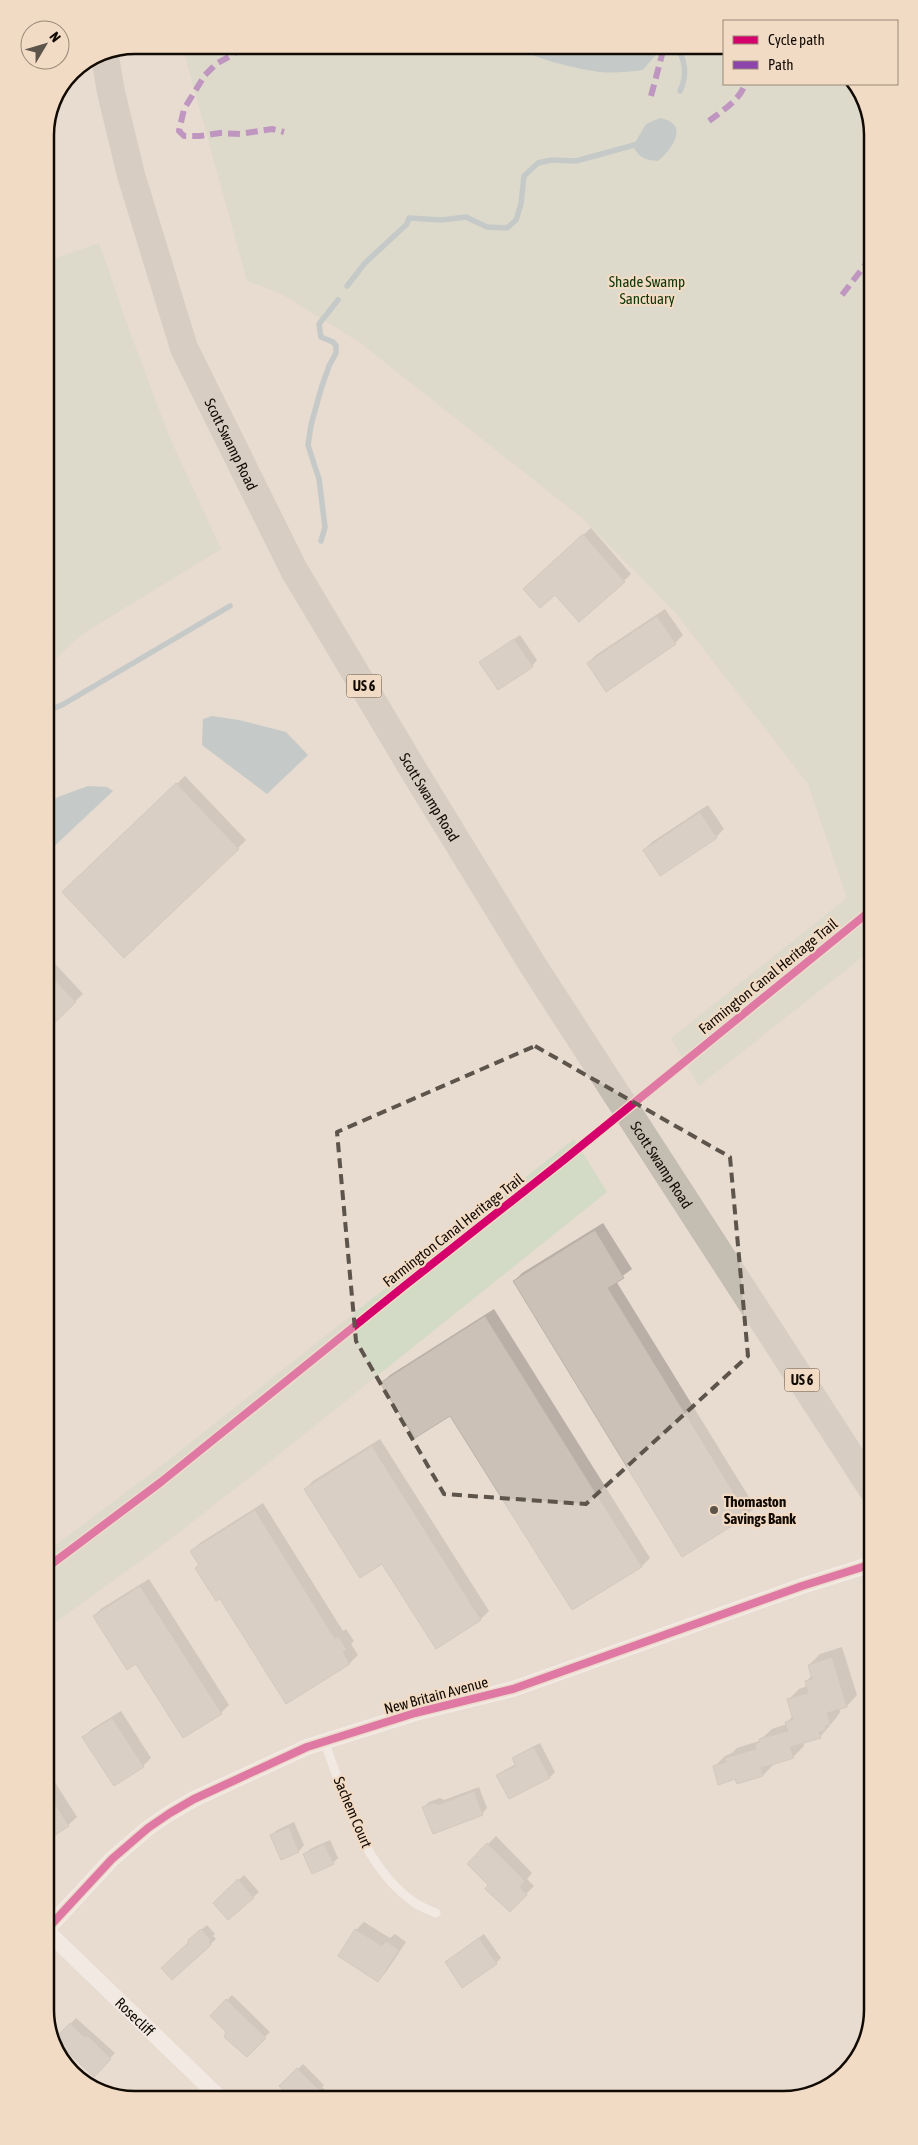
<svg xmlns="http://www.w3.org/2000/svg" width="918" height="2145" viewBox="0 0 918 2145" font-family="'Asap Condensed',sans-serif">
<rect width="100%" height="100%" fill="#e8dbd0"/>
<g fill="#d3dac6">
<polygon points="182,45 724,45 724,84 852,84 868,106 870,951 699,1086 671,1038 847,898 808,784 674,611 582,518 359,342 280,293 247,281"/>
<polygon points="99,243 126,321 169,436 221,549 81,635 46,668 45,262"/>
<polygon points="574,1139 607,1192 272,1460 168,1541 49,1627 49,1550 166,1462"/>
</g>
<g fill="#9bb5be">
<path d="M512 45H664L643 70C627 72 609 74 593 71 572 68 529 57 512 45Z"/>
<path d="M660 118C664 119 669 120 672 123 685 133 667 154 658 161 645 160 639 158 633 146L646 124Z"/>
<polygon points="212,716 239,720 286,732 308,755 267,794 202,745 203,719"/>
<polygon points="88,786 107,787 113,791 47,853 47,806 58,797"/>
</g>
<g fill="#0003">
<polygon points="591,528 631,574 624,581 555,593 531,582"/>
<polygon points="665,609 683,635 675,643 588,663 596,655"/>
<polygon points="520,635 537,660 532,666 481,662"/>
<polygon points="185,776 246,840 238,848 71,884"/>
<polygon points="708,805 724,829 716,837 644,850 652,842"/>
<polygon points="47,955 83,994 47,1028"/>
<polygon points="603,1223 632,1269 616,1281 755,1507 747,1515 514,1281 522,1273"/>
<polygon points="494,1309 650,1558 642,1566 573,1609 451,1414 382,1383 390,1375"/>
<polygon points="380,1439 489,1611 481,1619 382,1562 305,1489 313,1481"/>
<polygon points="263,1503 343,1631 346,1629 354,1641 351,1644 358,1655 350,1663 286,1703 192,1551 200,1543"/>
<polygon points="149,1579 229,1705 221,1713 136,1663 94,1616 102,1608"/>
<polygon points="842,1647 857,1695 847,1706 839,1708 840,1712 836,1718 820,1737 803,1742 804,1746 793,1757 774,1764 763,1775 737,1782 736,1778 714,1767 725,1756 732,1753 737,1748 759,1741 772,1729 787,1724 786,1723 793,1716 788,1700 799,1689 807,1686 806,1682 812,1675 809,1665 820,1654"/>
<polygon points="121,1711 151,1758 143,1766 84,1737 92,1729"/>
<polygon points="540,1743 555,1772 550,1777 509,1798 498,1776 503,1771 516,1764 513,1759 519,1754"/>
<polygon points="49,1773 77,1817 68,1825 49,1837"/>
<polygon points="479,1787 487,1808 482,1814 424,1807 429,1802 440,1798 444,1800"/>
<polygon points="294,1822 304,1845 299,1851 281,1858 272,1835 277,1830"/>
<polygon points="496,1836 532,1873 527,1879 534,1886 510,1910 490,1885 469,1864"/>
<polygon points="330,1840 338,1858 333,1863 305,1854 310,1849"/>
<polygon points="244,1875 259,1892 228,1919 215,1903"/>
<polygon points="364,1922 390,1938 395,1934 406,1942 386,1972 378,1980 340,1956 356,1930"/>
<polygon points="207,1925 215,1934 213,1936 216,1939 172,1979 190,1943 195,1935"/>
<polygon points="484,1934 501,1958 496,1963 446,1962"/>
<polygon points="232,1995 270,2032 247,2055 211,2016"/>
<polygon points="76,2018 115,2053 93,2075 56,2039"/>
<polygon points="303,2064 324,2085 322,2087 333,2098 283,2099 288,2094 281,2086"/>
</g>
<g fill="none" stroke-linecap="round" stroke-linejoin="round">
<g stroke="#9bb5be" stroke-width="5.5">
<path d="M676 45C685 60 688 74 680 91"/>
<polyline points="347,286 365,263 407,224 409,218 442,220 466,217 487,227 507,228 516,220 521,204 524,176 538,163 551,160 576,161 638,144"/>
<polyline points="321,541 325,527 319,479 308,445 311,425 321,389 329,366 336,353 336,346 333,342 321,337 319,324 338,300"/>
<polyline points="47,711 62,705 230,606"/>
</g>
</g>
<g fill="#cbc1b7" stroke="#bbb2a9">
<polygon points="583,534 625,582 579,622 555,595 540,608 523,589"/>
<polygon points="657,616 676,644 606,692 587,663"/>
<polygon points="514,639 533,667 498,690 479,662"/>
<polygon points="176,783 239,849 124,958 62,892"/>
<polygon points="700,812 717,838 660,876 643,850"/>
<polygon points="47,972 76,1002 47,1030"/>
<polygon points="595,1230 624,1278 608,1288 748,1516 682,1557 513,1281"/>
<polygon points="485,1316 642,1567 572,1610 450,1416 415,1438 380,1383"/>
<polygon points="372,1446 481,1620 436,1649 382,1564 360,1578 304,1489"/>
<polygon points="255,1510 335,1639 338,1636 347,1650 343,1652 350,1664 286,1704 220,1599 216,1601 195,1568 199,1565 190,1551"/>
<polygon points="140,1586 222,1714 183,1738 136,1664 127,1670 93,1616"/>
<polygon points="832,1657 847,1707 827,1713 830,1724 825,1726 826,1730 819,1732 821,1738 790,1747 794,1758 761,1768 763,1776 737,1784 735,1779 718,1785 713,1766 726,1762 725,1758 756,1749 755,1744 760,1742 759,1739 788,1731 785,1722 793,1720 787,1699 808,1693 805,1681 812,1679 808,1665"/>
<polygon points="112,1718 144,1767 114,1786 82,1737"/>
<polygon points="534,1747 550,1778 509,1799 496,1775 516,1766 512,1758"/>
<polygon points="474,1791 483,1815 433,1834 422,1807 434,1803 438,1805"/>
<polygon points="49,1794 69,1826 49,1839"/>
<polygon points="289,1827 299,1852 281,1860 270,1835"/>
<polygon points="487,1843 525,1881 520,1887 527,1895 510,1912 485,1889 488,1885 467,1864"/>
<polygon points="324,1844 334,1864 312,1874 303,1854"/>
<polygon points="238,1879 254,1898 228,1920 213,1903"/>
<polygon points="201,1929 211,1940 209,1942 211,1945 172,1980 161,1968 188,1943 188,1940"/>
<polygon points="355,1929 382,1946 386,1941 399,1950 378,1982 338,1956"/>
<polygon points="479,1938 497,1964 462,1988 445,1962"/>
<polygon points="226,1999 266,2038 247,2057 224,2037 226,2032 210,2016"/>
<polygon points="70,2023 84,2037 88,2036 111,2059 94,2077 54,2039"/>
<polygon points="297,2068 320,2091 312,2099 291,2099 279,2086"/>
</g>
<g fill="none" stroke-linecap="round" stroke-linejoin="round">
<path stroke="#fcfaf8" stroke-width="9" d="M324 1741C346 1799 362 1866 415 1903 421 1907 429 1910 436 1913"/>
<g stroke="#fcfaf8" stroke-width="16">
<polyline points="49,1927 112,1859 148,1828 170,1813 194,1799 307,1747 415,1713 513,1689 802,1586 872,1564"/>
<path id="s1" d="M49 1933 221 2099"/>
</g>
<path stroke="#c4bdb2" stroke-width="28" id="s2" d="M104 51 111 92 131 175 184 348 294 570 417 776 534 967 872 1489"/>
<g stroke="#8e44ad" stroke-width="6" stroke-dasharray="12 6" stroke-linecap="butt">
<polyline points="242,45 234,54 216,64 205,75 184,109 179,131 184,136 200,136 220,133 240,134 272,129 284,132"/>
<polyline points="712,45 724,56"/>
<polyline points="651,96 663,51"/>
<path d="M709 121C722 111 740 100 745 84"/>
<polyline points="842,295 869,260"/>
</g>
<g stroke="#f2dbc5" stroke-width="11">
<g id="cycleway">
<polyline points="49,1566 161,1482 403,1287 565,1159 870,911"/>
<polyline points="49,1927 112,1859 148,1828 170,1813 194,1799 307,1747 415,1713 513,1689 802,1586 872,1564"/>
</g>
</g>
<use href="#cycleway" stroke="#d6006c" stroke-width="8"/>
</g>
<path d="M0 0H918V2145H0ZM535 1046 730 1157 748 1356 586 1504 444 1494 356 1341 337 1132Z" fill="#e8dbd0" fill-opacity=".55" fill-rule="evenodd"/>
<path fill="none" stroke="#5d544b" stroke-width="4" stroke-dasharray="10 6" stroke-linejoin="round" d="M535 1046 730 1157 748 1356 586 1504 444 1494 356 1341 337 1132Z"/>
<circle fill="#5d544b" stroke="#f2dbc5" stroke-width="2" cx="714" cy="1510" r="5"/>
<g text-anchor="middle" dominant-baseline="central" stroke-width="4.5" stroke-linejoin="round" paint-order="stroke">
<g fill="#f2dbc5" stroke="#55493e" stroke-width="1">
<rect x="346.5" y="674.5" width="35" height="23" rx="4"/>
<rect x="784.5" y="1368.5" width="35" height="23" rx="4"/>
</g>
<g font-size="14" font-weight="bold" fill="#120b04">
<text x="364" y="686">US 6</text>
<text x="802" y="1380">US 6</text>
</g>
<g font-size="15" fill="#103508" stroke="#f2dbc5">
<text x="647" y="281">Shade Swamp<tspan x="647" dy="17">Sanctuary</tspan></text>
</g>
<g font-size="15" fill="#120b04" stroke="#f2dbc5">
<text stroke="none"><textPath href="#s2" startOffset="415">Scott Swamp Road</textPath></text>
<text stroke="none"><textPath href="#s2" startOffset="820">Scott Swamp Road</textPath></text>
<text transform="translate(768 976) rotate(-39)">Farmington Canal Heritage Trail</text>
<text stroke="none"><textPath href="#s2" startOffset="1255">Scott Swamp Road</textPath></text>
<text transform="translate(453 1230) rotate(-38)">Farmington Canal Heritage Trail</text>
<text transform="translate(436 1695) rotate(-15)">New Britain Avenue</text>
<text transform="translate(353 1812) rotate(67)">Sachem Court</text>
<text stroke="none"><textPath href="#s1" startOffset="120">Rosecliff</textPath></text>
</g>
<g font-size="15" font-weight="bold" fill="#120b04" stroke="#f2dbc5" text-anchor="start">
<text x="724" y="1501">Thomaston<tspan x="724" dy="17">Savings Bank</tspan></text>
</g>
</g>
<path d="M0 0H918V2145H0ZM135 54H783A81 81 0 0 1 864 135V2010A81 81 0 0 1 783 2091H135A81 81 0 0 1 54 2010V135A81 81 0 0 1 135 54Z" fill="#f2dbc5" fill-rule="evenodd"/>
<path fill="none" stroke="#120b04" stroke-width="2.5" d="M135 54H783A81 81 0 0 1 864 135V2010A81 81 0 0 1 783 2091H135A81 81 0 0 1 54 2010V135A81 81 0 0 1 135 54Z"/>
<rect x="723" y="20" width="175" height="65" fill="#f2dbc5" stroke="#988878"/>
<rect x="733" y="36" width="25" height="8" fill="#d6006c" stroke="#988878"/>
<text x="768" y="45" font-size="15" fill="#120b04">Cycle path</text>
<rect x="733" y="61" width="25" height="8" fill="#8e44ad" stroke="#988878"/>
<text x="768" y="70" font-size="15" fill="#120b04">Path</text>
<g transform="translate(45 45) rotate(52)"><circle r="24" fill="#f2dbc5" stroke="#988878"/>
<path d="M0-4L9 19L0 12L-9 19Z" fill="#5d544b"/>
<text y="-8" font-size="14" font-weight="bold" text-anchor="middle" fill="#120b04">N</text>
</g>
</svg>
